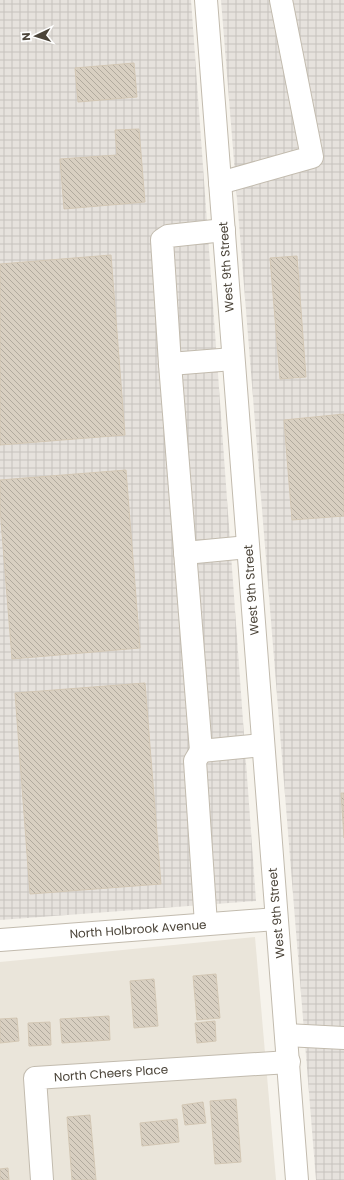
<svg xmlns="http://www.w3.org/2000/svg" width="344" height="1180" viewBox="0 0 344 1180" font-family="Poppins,sans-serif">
<defs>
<pattern id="industrial-grid" width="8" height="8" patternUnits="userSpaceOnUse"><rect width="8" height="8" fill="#e6e2dd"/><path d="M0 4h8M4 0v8" fill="none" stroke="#c7c3be"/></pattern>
<pattern id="building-back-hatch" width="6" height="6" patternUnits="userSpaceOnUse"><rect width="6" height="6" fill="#d8cfc1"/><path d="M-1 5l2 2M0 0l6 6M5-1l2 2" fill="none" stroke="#b1aa9e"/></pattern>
</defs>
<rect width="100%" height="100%" fill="#f6f3ec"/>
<polygon fill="#eae5da" points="255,937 276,1180 0,1180 0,962"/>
<g fill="url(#industrial-grid)">
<polygon points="0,0 191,0 256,901 0,920"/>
<polygon points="221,0 344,0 344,1180 316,1180"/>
</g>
<g fill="url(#building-back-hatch)" stroke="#d3c7b4">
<polygon points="134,63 137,97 78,102 75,68"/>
<polygon points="139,129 145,202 64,209 60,159 117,155 115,130"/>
<polygon points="111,255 125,435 0,445 0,264"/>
<polygon points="297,256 306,377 280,379 270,258"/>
<polygon points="344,414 344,516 292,520 284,420"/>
<polygon points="126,470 140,648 12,659 0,508 0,480"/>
<polygon points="145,683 161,884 30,894 15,693"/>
<polygon points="341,793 344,793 344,838"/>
<polygon points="216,974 220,1018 197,1020 193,976"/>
<polygon points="154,979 158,1026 134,1028 130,981"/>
<polygon points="109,1016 110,1040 62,1043 60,1019"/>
<polygon points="17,1018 19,1041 0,1043 0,1019"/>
<polygon points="215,1021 216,1041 197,1043 195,1023"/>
<polygon points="50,1022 51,1045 29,1046 28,1023"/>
<polygon points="236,1099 241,1162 215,1164 210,1101"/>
<polygon points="203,1102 206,1123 185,1125 182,1105"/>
<polygon points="90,1115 96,1180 72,1180 67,1117"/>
<polygon points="177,1119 179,1142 142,1146 140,1123"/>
<polygon points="8,1168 9,1180 0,1180 0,1169"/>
</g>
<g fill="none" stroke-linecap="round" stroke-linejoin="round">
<g stroke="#c2bbae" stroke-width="24">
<g id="minor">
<polyline points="206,0 297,1180"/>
<polyline points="220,183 312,157 281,0"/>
<polyline points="224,230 168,236 162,240 170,364 201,751 262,745"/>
<polyline points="170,364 233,359"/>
<polyline points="185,553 248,547"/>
<polyline points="201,751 195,761 206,924"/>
<polyline points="0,940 276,919"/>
<polyline points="286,1035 344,1038"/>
<polyline points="42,1180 35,1078 289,1062"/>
</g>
</g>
<use href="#minor" stroke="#fff" stroke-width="22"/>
</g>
<g text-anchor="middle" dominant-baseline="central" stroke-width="3.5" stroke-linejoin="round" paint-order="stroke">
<g font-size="12" fill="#4b4439" stroke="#fff">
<text transform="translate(226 267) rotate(-94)">West 9th Street</text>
<text transform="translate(251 590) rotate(-94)">West 9th Street</text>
<text transform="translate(276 913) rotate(-95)">West 9th Street</text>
<text transform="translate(138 929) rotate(-4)">North Holbrook Avenue</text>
<text transform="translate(111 1073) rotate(-4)">North Cheers Place</text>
</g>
</g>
<g transform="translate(36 36) rotate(266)" stroke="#ffffff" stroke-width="3" paint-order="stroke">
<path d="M0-3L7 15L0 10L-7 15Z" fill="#4b4439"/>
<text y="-6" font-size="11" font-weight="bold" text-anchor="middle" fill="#4b4439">N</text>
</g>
</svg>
